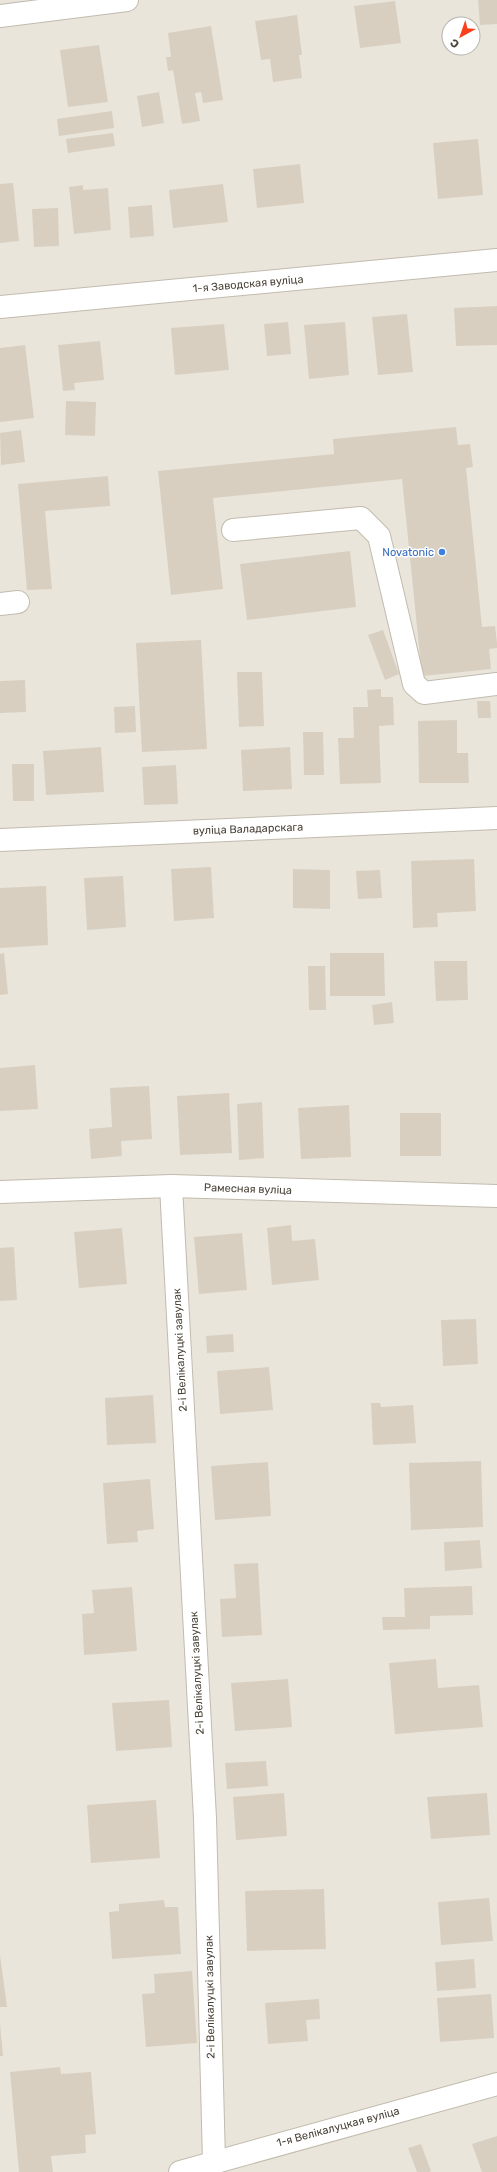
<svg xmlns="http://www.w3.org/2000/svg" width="497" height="2172" viewBox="0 0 497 2172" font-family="Rubik,sans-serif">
<rect width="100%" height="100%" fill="#f6f3ec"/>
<path fill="#eae5da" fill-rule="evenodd" d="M0 0H497V2172H0ZM449 24H473V48H449Z"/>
<g fill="#d8cfc1">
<polygon points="478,0 497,0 497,24 480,25"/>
<polygon points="395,1 401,43 360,48 354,6"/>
<polygon points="297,15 302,55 299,55 302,78 273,82 270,59 261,60 255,21"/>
<polygon points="211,26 223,100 203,103 201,92 195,93 200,121 182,124 173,70 168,71 166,57 171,57 168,33"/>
<polygon points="99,45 108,102 68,107 60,50"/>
<polygon points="159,92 164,123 142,127 137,96"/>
<polygon points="112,111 114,128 59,136 57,119"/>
<polygon points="113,133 115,146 68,153 66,139"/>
<polygon points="478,139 483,195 438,199 433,143"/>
<polygon points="300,164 304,203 257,208 253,169"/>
<polygon points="13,183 19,241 0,243 0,184"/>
<polygon points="223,184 228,222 173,228 169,190"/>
<polygon points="83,185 83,190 108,188 111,230 74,234 69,187"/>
<polygon points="152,205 154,236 130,238 128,207"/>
<polygon points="58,208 59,246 34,247 32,209"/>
<polygon points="497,306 497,345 456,346 454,308"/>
<polygon points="407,314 413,372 378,375 372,317"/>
<polygon points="288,322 291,354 267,356 264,324"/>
<polygon points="345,322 349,375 309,379 304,325"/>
<polygon points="224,324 229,370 175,375 171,328"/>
<polygon points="100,341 104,380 74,383 75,390 63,391 58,345"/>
<polygon points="25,345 34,418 0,422 0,348"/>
<polygon points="66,401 96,402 95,436 65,435"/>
<polygon points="456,427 458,445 470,444 473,467 466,468 482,627 495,626 497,643 497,648 489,649 491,669 422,676 402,479 213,498 223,589 171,595 158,471 334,454 333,439"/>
<polygon points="21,430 25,462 1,465 0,433"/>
<polygon points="108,476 110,506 45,511 52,589 27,590 18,484"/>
<polygon points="350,551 356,607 247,620 240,564"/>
<polygon points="383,630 399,674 385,680 368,635"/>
<polygon points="201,640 207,749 142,752 136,643"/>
<polygon points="237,672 262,672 264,726 239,727"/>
<polygon points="25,680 26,712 0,713 0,681"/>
<polygon points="381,689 381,697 393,697 394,725 379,726 381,783 340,784 338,738 354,738 353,707 368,707 367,690"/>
<polygon points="477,701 490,701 491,718 478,718"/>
<polygon points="135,706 136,732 115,733 114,707"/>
<polygon points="457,720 457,753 468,753 469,783 419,783 418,721"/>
<polygon points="303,732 323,732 324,775 304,775"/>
<polygon points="101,747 104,792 46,795 43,751"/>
<polygon points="290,747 292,789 243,791 241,750"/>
<polygon points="12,764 34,764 34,801 13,801"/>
<polygon points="176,765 178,804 144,805 142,767"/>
<polygon points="474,859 476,911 437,913 438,927 413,928 411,861"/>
<polygon points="211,867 214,918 174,921 171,869"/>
<polygon points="293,869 330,870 330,909 293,908"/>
<polygon points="380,870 382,898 358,899 356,871"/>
<polygon points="123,876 126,927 87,930 84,878"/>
<polygon points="46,886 48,945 0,948 0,888"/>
<polygon points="4,953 8,994 0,995 0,954"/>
<polygon points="330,953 384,953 385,996 330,996"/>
<polygon points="434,961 467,961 468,1000 436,1001"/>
<polygon points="308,966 325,966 326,1010 309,1010"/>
<polygon points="392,1002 394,1023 374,1025 372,1005"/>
<polygon points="35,1065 38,1109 0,1111 0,1068"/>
<polygon points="149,1086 152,1139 121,1141 122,1156 91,1159 89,1129 112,1127 110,1088"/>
<polygon points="229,1093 232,1153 180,1155 177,1096"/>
<polygon points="262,1102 264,1158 239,1160 237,1104"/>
<polygon points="349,1105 351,1157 301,1159 298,1108"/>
<rect x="400" y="1113" width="41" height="43"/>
<polygon points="291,1225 292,1241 315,1239 319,1280 272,1285 267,1228"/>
<polygon points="122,1228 127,1284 79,1288 74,1232"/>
<polygon points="242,1233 247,1290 199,1294 194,1237"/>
<polygon points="14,1247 17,1300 0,1301 0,1248"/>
<polygon points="476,1319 478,1364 443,1366 441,1320"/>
<polygon points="233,1334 234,1352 207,1353 206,1336"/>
<polygon points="269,1367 273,1410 220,1414 217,1371"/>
<polygon points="153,1395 156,1443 107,1445 105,1398"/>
<polygon points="371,1403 380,1403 381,1407 413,1405 416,1443 373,1445"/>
<polygon points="481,1461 483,1527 411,1530 409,1463"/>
<polygon points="268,1462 271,1516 215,1520 211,1466"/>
<polygon points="150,1479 154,1529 137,1531 138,1542 107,1544 103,1483"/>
<polygon points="480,1540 482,1568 445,1571 444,1542"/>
<polygon points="258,1563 262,1635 222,1637 220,1599 236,1598 234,1564"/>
<polygon points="472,1586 473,1615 430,1616 430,1629 383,1630 382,1617 405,1617 404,1588"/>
<polygon points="132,1587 137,1651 84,1655 82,1614 94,1613 92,1590"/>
<polygon points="436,1659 438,1688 479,1685 483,1727 395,1734 389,1663"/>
<polygon points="288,1679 292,1727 235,1731 231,1683"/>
<polygon points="169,1700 172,1747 116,1751 112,1703"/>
<polygon points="266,1761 268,1786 227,1789 225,1763"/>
<polygon points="284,1793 287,1836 236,1840 233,1797"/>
<polygon points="487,1793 490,1835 431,1839 427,1797"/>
<polygon points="156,1800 160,1858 91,1863 87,1805"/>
<polygon points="324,1889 326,1949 247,1951 245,1891"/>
<polygon points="489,1898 493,1941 441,1945 438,1902"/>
<polygon points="164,1900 165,1907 178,1907 181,1954 112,1959 109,1912 119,1911 119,1904"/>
<polygon points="0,1955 7,2007 0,2007"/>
<polygon points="474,1959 476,1988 437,1991 435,1962"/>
<polygon points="192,1971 197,2043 146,2047 142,1994 155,1993 154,1974"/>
<polygon points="491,1994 494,2038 440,2042 437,1998"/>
<polygon points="319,1999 320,2019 306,2020 308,2041 268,2044 265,2003"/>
<polygon points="0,2024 3,2056 0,2056"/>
<polygon points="60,2067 61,2074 91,2072 96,2134 85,2135 86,2153 51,2156 53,2172 19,2172 10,2072"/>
<polygon points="497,2136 497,2172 482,2172 472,2144"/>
<polygon points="421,2144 431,2171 429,2172 417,2172 408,2148"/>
</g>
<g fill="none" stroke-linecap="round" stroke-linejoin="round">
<g stroke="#c2bbae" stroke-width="24">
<g id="minor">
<polyline points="0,16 127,0"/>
<polyline points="0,307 497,260"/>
<polyline points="233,530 361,518 379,536 414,684 424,693 497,684"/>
<polyline points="0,604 18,602"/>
<polyline points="0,840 497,818"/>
<polyline points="171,1186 205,1818 214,2161"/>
<polyline points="0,1192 171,1186 497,1196"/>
<polyline points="180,2172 497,2084"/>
</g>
</g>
<use href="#minor" stroke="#fff" stroke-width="22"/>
</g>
<circle fill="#3f7fe0" stroke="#fff" stroke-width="1.5" cx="442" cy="552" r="4"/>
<g text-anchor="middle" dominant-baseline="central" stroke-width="3" stroke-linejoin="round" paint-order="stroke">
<g font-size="11" fill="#4b4439" stroke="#fff">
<text transform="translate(248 284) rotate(-5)">1-я Заводская вуліца</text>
<text transform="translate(248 829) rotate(-2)">вуліца Валадарскага</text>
<text transform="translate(248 1189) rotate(2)">Рамесная вуліца</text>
<text transform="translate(180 1350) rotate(-93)">2-і Велікалуцкі завулак</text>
<text transform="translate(197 1673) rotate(-93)">2-і Велікалуцкі завулак</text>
<text transform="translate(210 1997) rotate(-91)">2-і Велікалуцкі завулак</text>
<text transform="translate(338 2127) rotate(-15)">1-я Велікалуцкая вуліца</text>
</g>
<g font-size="11" fill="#366cbe" stroke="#fff" text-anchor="end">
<text x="434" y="552">Novatonic</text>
</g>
</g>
<g transform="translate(461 36) rotate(220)"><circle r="19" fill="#ffffff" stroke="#b7b4b0"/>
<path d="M0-3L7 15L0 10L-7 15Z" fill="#fc3f1d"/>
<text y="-6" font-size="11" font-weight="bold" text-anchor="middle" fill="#4b4439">С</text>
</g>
</svg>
